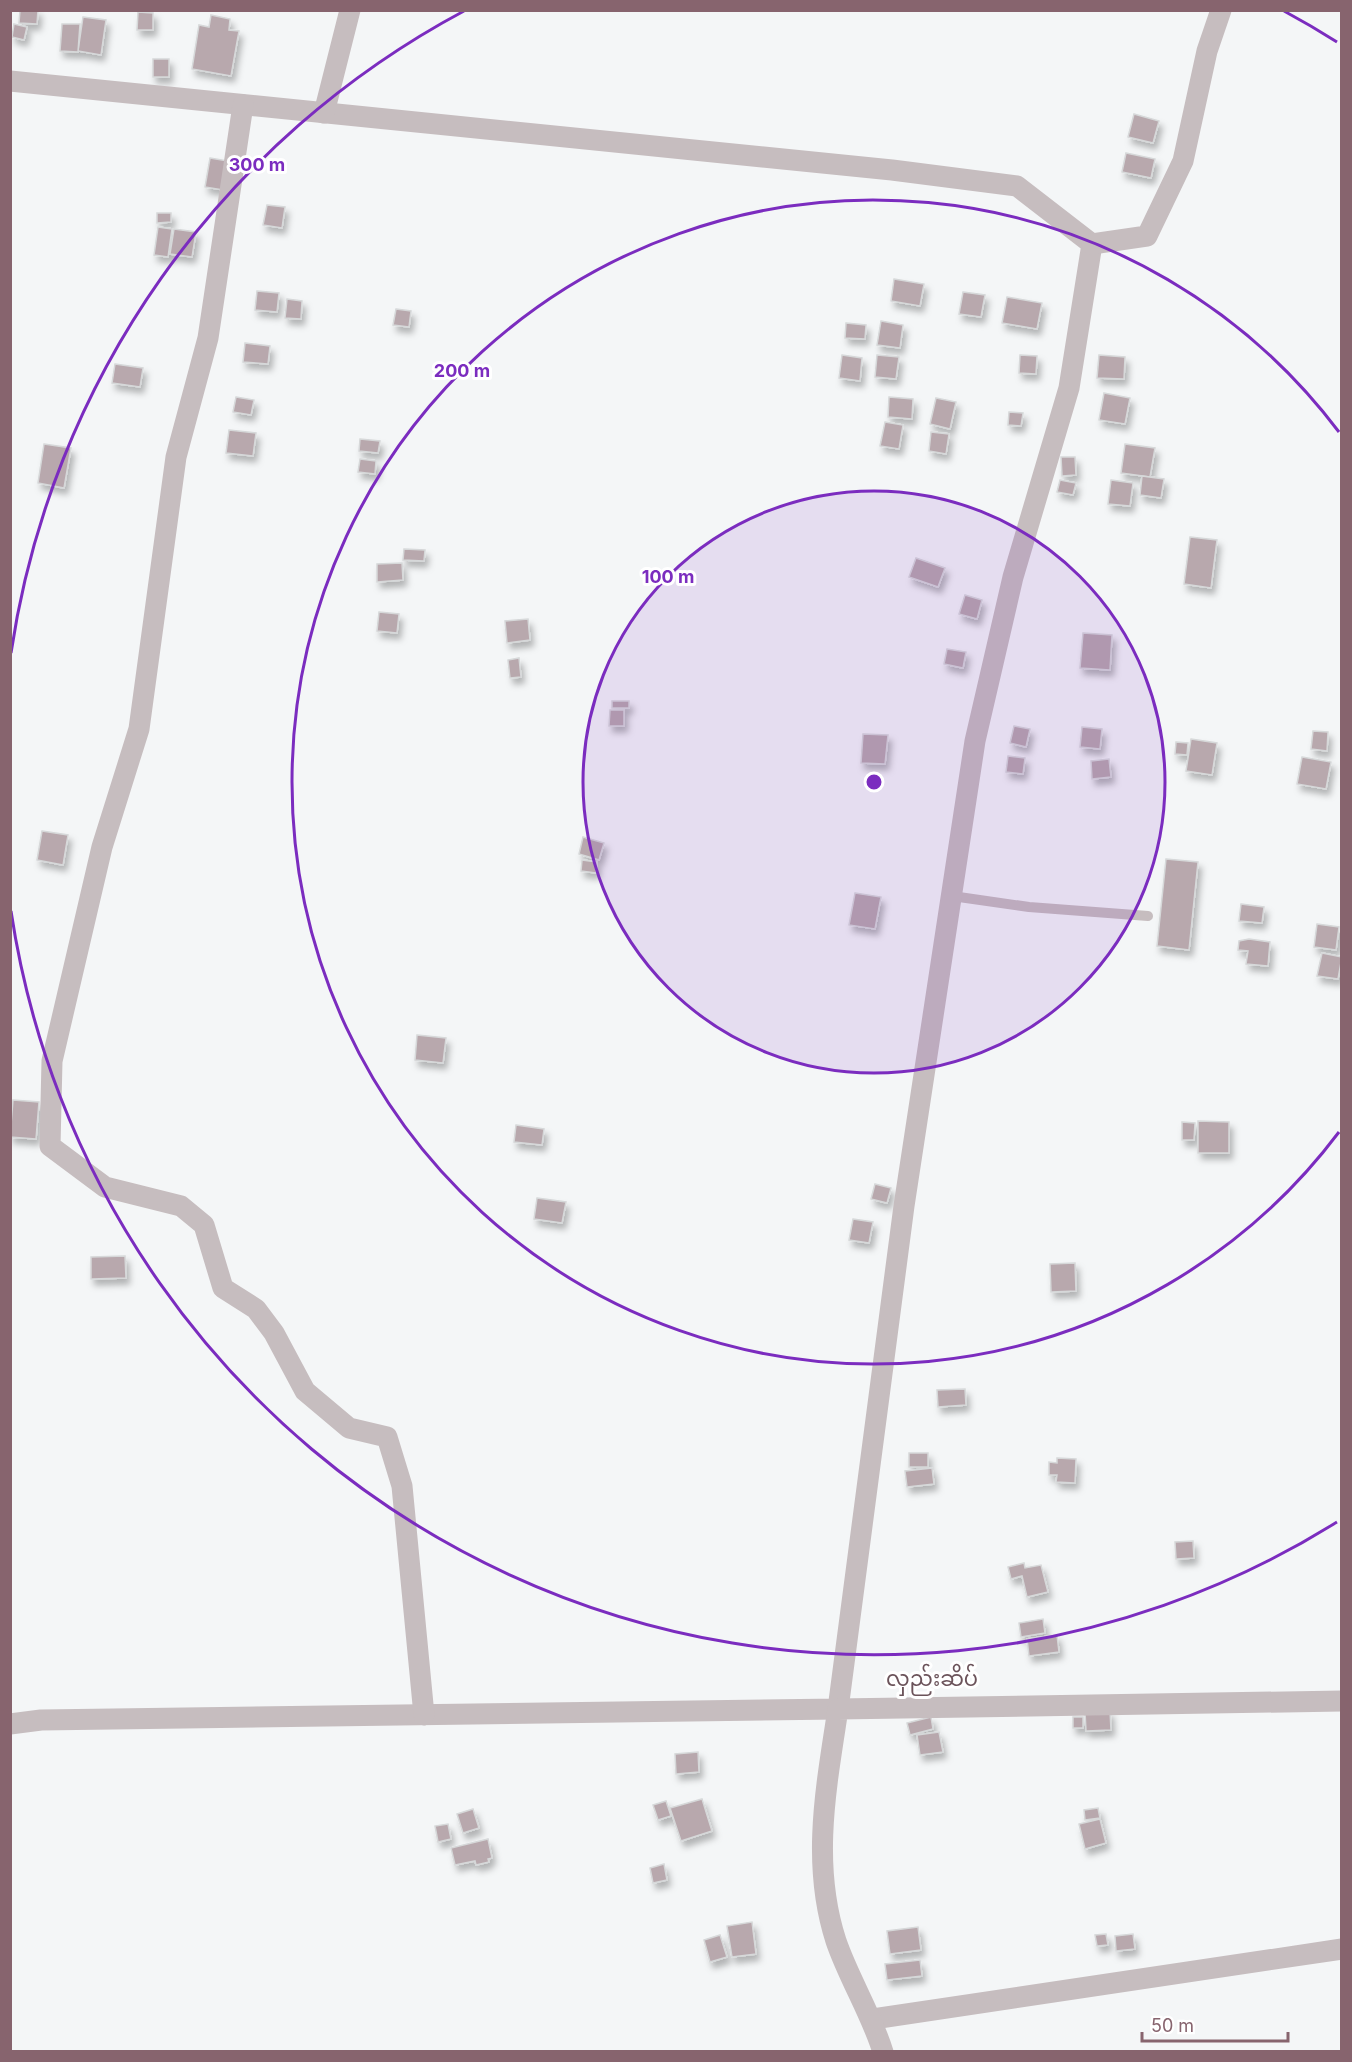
<svg xmlns="http://www.w3.org/2000/svg" width="1352" height="2062" viewBox="0 0 1352 2062" font-family="Inter,'Noto Sans Myanmar',sans-serif">
<defs>
<filter id="shadow"><feDropShadow dx="3.5" dy="6" stdDeviation="3" flood-color="#0004"/></filter>
</defs>
<rect width="100%" height="100%" fill="#f4f6f7"/>
<g fill="#b8a8ad" stroke="#d6d8d9" stroke-width="1.5" filter="url(#shadow)">
<polygon points="20,10 38,10 37,24 19,23"/>
<polygon points="138,12 153,13 153,30 137,30"/>
<polygon points="211,15 230,19 229,30 239,31 231,76 192,69 199,25 209,27"/>
<polygon points="83,17 106,20 101,55 78,51"/>
<polygon points="14,24 27,27 24,40 12,37"/>
<polygon points="62,24 80,24 78,52 60,51"/>
<rect x="153" y="59" width="16" height="18"/>
<polygon points="1134,114 1159,121 1153,143 1128,137"/>
<polygon points="1126,153 1155,159 1151,178 1122,172"/>
<polygon points="210,158 228,161 223,190 205,187"/>
<polygon points="267,205 285,207 282,228 263,225"/>
<polygon points="157,213 171,213 171,222 157,223"/>
<polygon points="158,227 172,229 168,257 154,255"/>
<polygon points="174,229 196,232 192,257 170,254"/>
<polygon points="894,279 924,284 920,306 891,301"/>
<polygon points="257,291 279,293 277,312 255,310"/>
<polygon points="963,292 985,295 981,317 959,314"/>
<polygon points="1007,297 1042,303 1037,329 1002,323"/>
<polygon points="287,299 302,301 301,319 285,318"/>
<polygon points="396,309 411,311 409,327 393,325"/>
<polygon points="881,321 903,325 900,348 877,345"/>
<polygon points="846,323 866,325 865,339 845,338"/>
<polygon points="245,343 270,346 268,364 243,362"/>
<polygon points="842,355 862,358 860,381 839,378"/>
<polygon points="877,355 899,357 896,379 875,377"/>
<polygon points="1020,355 1037,356 1036,374 1019,373"/>
<polygon points="1099,355 1125,357 1124,379 1097,378"/>
<polygon points="115,364 143,368 140,387 112,383"/>
<polygon points="1104,393 1130,398 1125,424 1099,420"/>
<polygon points="236,397 254,400 251,415 233,412"/>
<polygon points="889,397 913,399 912,419 888,417"/>
<polygon points="936,398 956,402 950,429 930,424"/>
<polygon points="1009,412 1023,413 1021,426 1008,425"/>
<polygon points="885,422 903,425 899,449 880,446"/>
<polygon points="229,430 256,433 253,456 226,453"/>
<polygon points="931,432 949,434 946,454 929,451"/>
<polygon points="360,439 380,441 378,453 359,451"/>
<polygon points="44,444 71,448 64,488 38,483"/>
<polygon points="1125,444 1155,448 1150,477 1121,473"/>
<polygon points="1061,457 1075,457 1076,475 1062,476"/>
<polygon points="360,459 376,461 375,474 358,472"/>
<polygon points="1142,476 1164,479 1161,498 1140,495"/>
<polygon points="1060,480 1076,483 1073,495 1057,492"/>
<polygon points="1111,480 1133,483 1130,506 1108,504"/>
<polygon points="1190,537 1217,540 1211,588 1184,584"/>
<polygon points="404,549 425,550 424,561 403,560"/>
<polygon points="916,558 945,568 938,587 909,577"/>
<polygon points="402,563 403,580 377,582 377,564"/>
<polygon points="965,595 982,600 977,619 959,614"/>
<polygon points="379,612 399,614 397,633 377,631"/>
<polygon points="528,619 530,640 507,643 505,621"/>
<polygon points="1083,633 1112,635 1110,670 1080,668"/>
<polygon points="947,649 966,652 963,668 944,664"/>
<polygon points="519,658 521,677 510,678 508,660"/>
<rect x="612" y="701" width="17" height="7"/>
<polygon points="610,710 624,710 624,726 609,726"/>
<polygon points="1014,726 1030,729 1026,747 1010,743"/>
<polygon points="1082,727 1102,729 1100,749 1080,747"/>
<polygon points="1313,731 1328,732 1327,751 1311,749"/>
<polygon points="863,734 888,735 885,764 861,763"/>
<polygon points="1191,739 1217,743 1212,775 1186,771"/>
<polygon points="1176,742 1188,743 1187,755 1175,754"/>
<polygon points="1008,756 1025,758 1023,774 1006,772"/>
<polygon points="1302,757 1331,762 1326,789 1297,784"/>
<polygon points="1109,759 1111,777 1092,779 1091,761"/>
<polygon points="42,831 68,835 63,865 37,860"/>
<polygon points="583,837 604,843 599,860 579,854"/>
<polygon points="1166,859 1198,862 1189,950 1157,946"/>
<polygon points="582,860 597,862 596,873 581,871"/>
<polygon points="855,893 881,897 875,929 849,925"/>
<polygon points="1241,904 1264,907 1262,923 1239,921"/>
<polygon points="1317,924 1339,927 1336,950 1314,947"/>
<polygon points="1249,939 1270,942 1268,966 1246,964 1248,951 1238,950 1239,941"/>
<polygon points="1322,953 1342,957 1338,979 1317,976"/>
<polygon points="417,1035 446,1038 443,1063 415,1060"/>
<polygon points="13,1100 39,1102 36,1139 10,1137"/>
<polygon points="1198,1121 1229,1122 1229,1153 1198,1153"/>
<polygon points="1182,1122 1195,1123 1194,1140 1182,1140"/>
<polygon points="516,1125 544,1129 542,1145 514,1142"/>
<polygon points="875,1184 891,1188 887,1203 871,1199"/>
<polygon points="537,1198 566,1202 562,1223 534,1219"/>
<polygon points="853,1219 873,1222 869,1243 849,1240"/>
<polygon points="125,1256 126,1278 91,1279 91,1257"/>
<polygon points="1075,1263 1076,1291 1051,1292 1050,1264"/>
<polygon points="965,1389 966,1405 938,1407 937,1390"/>
<rect x="909" y="1453" width="19" height="14"/>
<polygon points="1057,1458 1076,1459 1075,1483 1056,1482 1057,1475 1049,1475 1049,1462 1057,1463"/>
<polygon points="932,1468 934,1484 907,1487 905,1471"/>
<polygon points="1193,1541 1194,1558 1176,1559 1175,1542"/>
<polygon points="1024,1563 1025,1568 1041,1565 1048,1592 1027,1597 1022,1576 1011,1579 1008,1567"/>
<polygon points="1043,1619 1045,1633 1021,1637 1019,1623"/>
<polygon points="1057,1635 1059,1652 1029,1656 1027,1639"/>
<polygon points="1110,1711 1111,1730 1086,1731 1085,1712"/>
<polygon points="931,1717 933,1729 910,1735 907,1723"/>
<rect x="1073" y="1717" width="10" height="11"/>
<polygon points="939,1732 943,1752 920,1755 917,1735"/>
<polygon points="698,1752 699,1772 676,1774 675,1754"/>
<polygon points="702,1799 712,1831 681,1841 670,1808"/>
<polygon points="666,1801 671,1816 658,1820 653,1805"/>
<polygon points="1098,1808 1100,1818 1085,1820 1084,1810"/>
<polygon points="473,1809 479,1828 463,1833 457,1814"/>
<polygon points="1100,1819 1106,1843 1085,1849 1079,1824"/>
<polygon points="448,1824 451,1839 438,1842 435,1826"/>
<polygon points="488,1839 492,1858 488,1859 489,1862 476,1865 475,1861 455,1865 451,1848"/>
<polygon points="664,1864 667,1880 653,1883 650,1868"/>
<polygon points="752,1922 756,1954 732,1957 727,1926"/>
<polygon points="918,1927 921,1950 890,1954 887,1931"/>
<polygon points="1106,1934 1108,1945 1097,1946 1095,1935"/>
<polygon points="1133,1934 1135,1949 1116,1951 1115,1936"/>
<polygon points="720,1935 727,1957 710,1962 704,1940"/>
<polygon points="920,1960 922,1976 887,1980 885,1964"/>
</g>
<g fill="none" stroke-linecap="round" stroke-linejoin="round">
<polyline stroke="#c6bdbf" stroke-width="10" points="952,896 1029,907 1148,916"/>
<g stroke="#c6bdbf" stroke-width="21">
<polyline points="10,81 892,170 1017,186 1092,244 1069,388 1013,577 975,741 904,1206 838,1709 41,1720 10,1724"/>
<polyline points="243,105 208,338 176,457 139,729 102,847 52,1061 50,1146 105,1187 181,1206 204,1225 223,1288 256,1309 274,1333 305,1391 349,1428 387,1437 402,1486 424,1715"/>
<polyline points="324,113 350,10"/>
<polyline points="1092,244 1147,236 1183,161 1207,51 1221,10"/>
<polyline points="873,2019 1342,1949"/>
<path d="M883 2052C871 2013 849 1979 836 1941 811 1864 826 1788 838 1709L1342 1701"/>
</g>
</g>
<circle cx="874" cy="782" r="291" fill="#7b2cbf" fill-opacity=".12"/>
<g fill="none" stroke="#7b2cbf" stroke-width="3">
<circle cx="874" cy="782" r="291"/>
<path d="M1339 1132A582 582 0 1 1 1339 432"/>
<path d="M1337 1522A873 873 0 0 1 11 911M11 653A873 873 0 0 1 464 11M1284 11A873 873 0 0 1 1337 42"/>
</g>
<g text-anchor="middle" dominant-baseline="central" stroke-width="6" stroke-linejoin="round" paint-order="stroke">
<g font-size="21" fill="#6b535a" stroke="#fff">
<text x="932" y="1678">လှည်းဆိပ်</text>
</g>
</g>
<circle cx="874" cy="782" r="9" fill="#7b2cbf" stroke="#fff" stroke-width="3"/>
<g font-size="18" text-anchor="middle" font-weight="bold" fill="#7b2cbf" stroke="#fff" stroke-width="6" stroke-linejoin="round" paint-order="stroke">
<text x="257" y="171">300 m</text>
<text x="462" y="377">200 m</text>
<text x="668" y="583">100 m</text>
</g>
<rect width="1352" height="2062" fill="none" stroke="#87646e" stroke-width="24"/>
<path d="M1142 2032v9h146v-9" fill="none" stroke="#87646e" stroke-width="3"/>
<text x="1151" y="2032" font-size="18" fill="#87646e" stroke="#ffffff" stroke-width="4.5" paint-order="stroke">50 m</text>
</svg>
